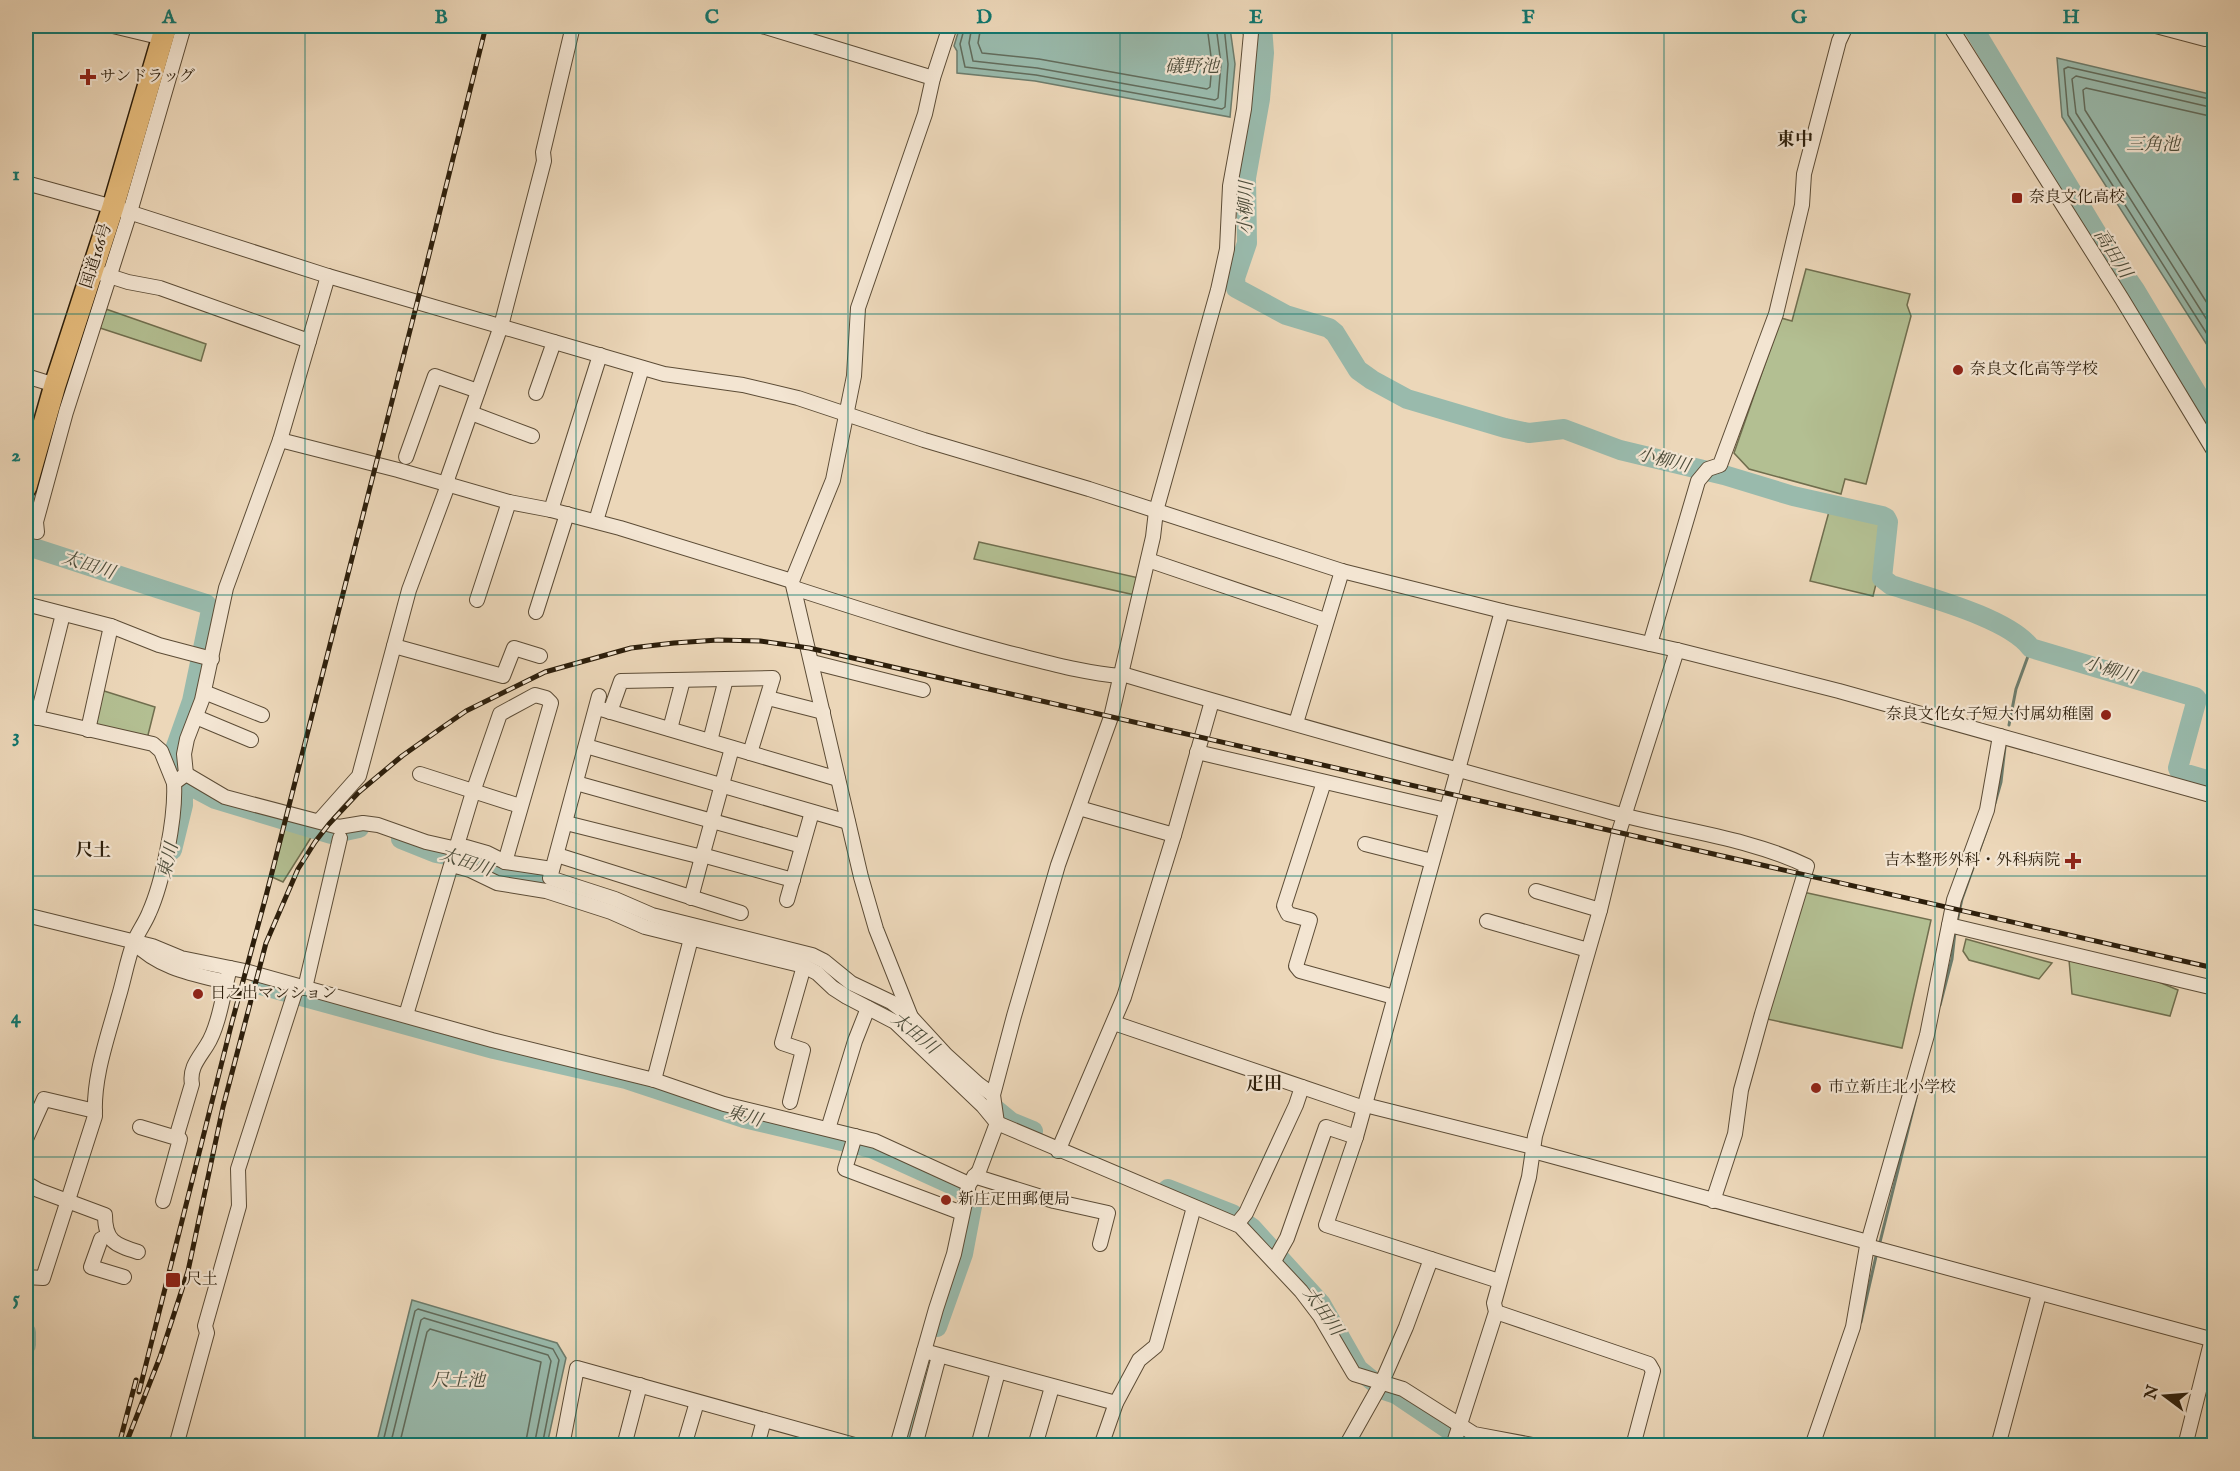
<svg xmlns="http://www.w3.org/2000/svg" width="2240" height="1471" viewBox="0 0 2240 1471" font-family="'IM FELL English','Noto Serif JP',serif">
<rect width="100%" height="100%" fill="#ecd7b9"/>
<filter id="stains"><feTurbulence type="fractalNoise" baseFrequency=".00333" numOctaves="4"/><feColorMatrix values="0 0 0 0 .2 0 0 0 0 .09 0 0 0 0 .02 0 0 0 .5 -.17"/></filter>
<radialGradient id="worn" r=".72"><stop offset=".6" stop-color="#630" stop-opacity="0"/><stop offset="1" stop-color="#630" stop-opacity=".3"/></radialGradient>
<g fill="#b3bf92" stroke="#706e4e" stroke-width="1.5">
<polygon points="1806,269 1910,294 1907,305 1911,316 1866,484 1845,479 1841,494 1749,469 1734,453 1781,318 1792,321"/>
<polygon points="103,308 206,344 201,361 97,327"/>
<polygon points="1830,508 1882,520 1884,525 1878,576 1873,596 1810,581"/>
<polygon points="979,542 1139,578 1135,595 974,559"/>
<polygon points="101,690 155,707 147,739 92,727"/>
<polygon points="286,822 312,836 283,882 272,877"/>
<polygon points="1803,892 1931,920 1902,1048 1767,1019"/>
<polygon points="1966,939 2052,963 2039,979 1969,960 1963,951"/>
<polygon points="2069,960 2154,980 2178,990 2170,1016 2072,994"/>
</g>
<g fill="#99baac" stroke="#6d7c6c" stroke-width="1.5">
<polygon points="960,26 1227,26 1230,28 1235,64 1230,117 1035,81 957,73 957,51 954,46"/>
<polygon points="2057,58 2214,95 2214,356 2062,117"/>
<polygon points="412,1300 557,1343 566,1358 547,1445 376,1445"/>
</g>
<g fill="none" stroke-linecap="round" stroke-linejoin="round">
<g stroke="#626c5c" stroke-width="1.5">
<polyline points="965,26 960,44 965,67 1036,75 1222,109 1225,107 1228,64 1224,26"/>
<polyline points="972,26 969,43 973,61 1037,68 1215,100 1218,98 1221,64 1216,26"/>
<polyline points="981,26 978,43 982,53 1039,59 1207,89 1210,87 1212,64 1207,26"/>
<polyline points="2214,100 2068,67 2064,69 2068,115 2214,345"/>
<polyline points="2214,108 2076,76 2072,79 2076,113 2214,331"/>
<polyline points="2214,117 2086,88 2083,90 2085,110 2214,314"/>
<polyline points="382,1446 415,1311 418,1309 553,1349 559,1360 542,1446"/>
<polyline points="390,1446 421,1320 424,1318 548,1355 551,1361 534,1446"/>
<polyline points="399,1446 427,1332 430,1329 541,1362 525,1446"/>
</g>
<g stroke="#6d7c6c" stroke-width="3">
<polyline points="2009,725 2016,689 2031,648"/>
<polyline points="1995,803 2001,782 2005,747"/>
<polyline points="1957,922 1962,899 1988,826"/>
<polyline points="1940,1005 1952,959 1955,932"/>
<polyline points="1879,1246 1916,1098"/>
<polyline points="1861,1322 1877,1252"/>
</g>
<g stroke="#99baac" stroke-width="20">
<path d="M1262 26 1264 53 1260 99 1246 178 1247 243 1235 278 1236 288 1286 315 1329 328 1335 333 1358 370 1372 380 1407 399 1505 428 1529 433 1564 429 1620 450 1724 475 1793 496 1882 516 1886 518 1888 522 1882 578 1891 585C1927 597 2009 618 2031 648L2195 697 2197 699 2178 768 2180 772 2214 782"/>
<polyline points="1972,26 2102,242 2135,290 2214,422"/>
<polyline points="59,416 30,507 26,538 34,548 206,604 211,610 192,701 174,752 175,767 183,782 215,799 331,834 359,828"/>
<polyline points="401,839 436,853 463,858 487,872 561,889"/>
<polyline points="172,850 183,805 183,782"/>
<polyline points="810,962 837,982 887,1009 912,1028 932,1048"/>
<polyline points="177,963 224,975"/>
<polyline points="261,985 494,1049 626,1079 744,1118 871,1148 959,1188 973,1201 963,1254 937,1327"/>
<polyline points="983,1099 1011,1122 1033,1131"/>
<polyline points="1168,1189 1232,1214 1252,1228 1321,1304 1358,1369 1384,1390 1396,1394 1451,1431 1471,1440 1495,1446"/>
<polyline points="26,1332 26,1345"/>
<polyline points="26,1443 32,1446"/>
<polyline points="905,1446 929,1358"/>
</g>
<g stroke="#5c4c36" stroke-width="16">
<g id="minor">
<polyline points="113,26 163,38"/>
<polyline points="762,26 933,78"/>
<polyline points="1950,26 2122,299 2214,451"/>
<polyline points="2156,26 2205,39 2208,26"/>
<polyline points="26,183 113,207 328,276 664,374 743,385 798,398 924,440 1089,489 1342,571 1502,611 1677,650 1839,691 2214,796"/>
<polyline points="103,274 128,282 160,288 309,341"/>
<polyline points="26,376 55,385"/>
<polyline points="536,393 554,342"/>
<polyline points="471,413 532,436"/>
<polyline points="280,440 398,470 509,502 551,510 620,528 792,581"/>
<polyline points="406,457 435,376 478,391"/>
<polyline points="551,510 600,355"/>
<polyline points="596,521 642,368"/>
<polyline points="37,532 36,522 66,412 130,212 184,26"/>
<polyline points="1148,560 1325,620"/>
<path d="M794 588C865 611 936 634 1009 653 1046 662 1083 673 1121 676"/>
<polyline points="477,600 509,502"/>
<polyline points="26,604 111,626 159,645 212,659"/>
<polyline points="536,612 567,514"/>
<polyline points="1650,644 1698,481 1708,469 1720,465 1776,314 1802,205 1804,174 1839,41 1846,26"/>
<polyline points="394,646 503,676 514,648 540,656"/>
<polyline points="812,662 923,690"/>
<path d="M1122 674C1283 722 1445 766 1607 811 1673 830 1745 836 1807 866L1762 1014 1741 1090 1735 1134 1713 1201"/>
<polyline points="204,692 262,715"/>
<polyline points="599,696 550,878 615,899 652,915 812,955 824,961 851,983 891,1002 911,1017 946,1055 978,1084 993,1095"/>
<polyline points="768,698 823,712"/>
<polyline points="601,709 838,779"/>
<polyline points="610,712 621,681 773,678 750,753"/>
<polyline points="26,715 153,744 161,751 174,783"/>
<polyline points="196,717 251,740"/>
<polyline points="37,718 63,614"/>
<polyline points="1296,723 1342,571"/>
<polyline points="670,729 683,680"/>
<polyline points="88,730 111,626"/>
<polyline points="710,741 726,679"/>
<polyline points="586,746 848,822"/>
<polyline points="1197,752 1446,810"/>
<polyline points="186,774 184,754 187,739 202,700 226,588 280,440 328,276"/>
<polyline points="186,774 225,797 339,827 363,823 378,825 426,842 457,849 466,847 487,853 505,862 552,869"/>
<polyline points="420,774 520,806"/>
<polyline points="1324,782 1284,906 1288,914 1310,920 1296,966 1300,971 1394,997"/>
<polyline points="576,783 802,846"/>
<polyline points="1079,808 1174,835"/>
<polyline points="319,821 359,776 409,590 448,485 448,477 501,326 544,161 543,152 573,26"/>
<polyline points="566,823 702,857 732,748"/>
<polyline points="1365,844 1432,861"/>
<polyline points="557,855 741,913"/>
<polyline points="702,855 793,880"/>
<polyline points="452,865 470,870 497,883 546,891 611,912 645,927 804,966 817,973 833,988 847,997 895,1022 983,1106 997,1123 1240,1226 1301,1291 1320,1316 1354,1374 1403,1389 1474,1434 1538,1446"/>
<polyline points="1536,891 1600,910"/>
<polyline points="691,898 702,857"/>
<polyline points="787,900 812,812"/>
<polyline points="26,915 152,946 181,958 245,971 492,1040 654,1080 724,1104 875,1141 969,1184"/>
<polyline points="1487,921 1588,950"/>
<polyline points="1949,925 1954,900 1987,810 2000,736"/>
<path d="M134 942C158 968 193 974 226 982"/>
<polyline points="305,988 340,838"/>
<polyline points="406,1015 473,792 500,714 535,695 546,698 551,703 505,862"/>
<polyline points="911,1017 876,929 861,877 792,581 833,480 854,376 858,308 925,114 933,78 950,26"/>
<polyline points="1114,1023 1364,1108"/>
<polyline points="654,1080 693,931"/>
<polyline points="790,1102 803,1050 782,1043 804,966"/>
<polyline points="1365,1105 1533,1147"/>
<polyline points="140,1127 180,1139 163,1201"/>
<polyline points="828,1129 855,1041 868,1008"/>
<polyline points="855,1136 845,1169 962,1213"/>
<path d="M176 1138 192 1084C189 1068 199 1058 207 1045 219 1027 224 989 230 968"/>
<polyline points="26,1139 44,1099 95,1111"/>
<polyline points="1058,1151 1124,997 1174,835 1212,701"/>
<polyline points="1533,1151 1868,1242"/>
<polyline points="974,1176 1054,1201 1108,1213 1100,1244"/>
<path d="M26 1183 38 1190 105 1215C105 1241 115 1245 138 1252"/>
<polyline points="1237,1224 1246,1213 1296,1105 1302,1087"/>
<polyline points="108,1236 101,1239 91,1267 124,1277"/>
<polyline points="1867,1246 2214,1340"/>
<polyline points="1274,1261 1287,1238 1326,1127 1356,1137"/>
<path d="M26 1277 43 1278 95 1116C93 1076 108 1037 118 999 124 980 127 960 134 942 138 932 145 923 149 913 163 882 176 817 174 783L186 774"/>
<polyline points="1499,1281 1326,1225 1356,1137 1502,611"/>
<polyline points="1496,1312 1649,1364 1653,1371 1633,1446"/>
<polyline points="924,1351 1116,1403"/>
<polyline points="176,1446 207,1333 205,1326 239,1206 238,1169 297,986"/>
<polyline points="562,1446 577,1368 858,1446"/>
<polyline points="624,1446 640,1385"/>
<polyline points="684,1446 697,1402"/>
<polyline points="757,1446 764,1420"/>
<polyline points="897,1446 936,1309 954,1254 969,1184 979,1171 997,1123 993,1095 1014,1016 1058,865 1111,717 1153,537 1156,511 1218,290 1227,249 1230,186 1244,109 1251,33 1247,26"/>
<polyline points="915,1446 939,1356"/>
<polyline points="978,1446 998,1372"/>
<polyline points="1035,1446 1052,1387"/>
<polyline points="1101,1446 1116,1403 1139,1360 1156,1346 1194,1207"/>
<polyline points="1346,1446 1382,1382 1406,1327 1431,1259"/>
<polyline points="1453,1446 1496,1312 1494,1303 1529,1177 1535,1136 1600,910 1619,832 1677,650"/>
<polyline points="1812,1446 1853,1327 1867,1246 1927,1035 1949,925 2214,988"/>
<polyline points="1998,1446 2039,1294"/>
<polyline points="2185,1446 2212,1339 2214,1337"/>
</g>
</g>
<g stroke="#2c1e0b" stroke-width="24">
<polyline id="highway" points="26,487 55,385 113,207 166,26"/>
</g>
<use href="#minor" stroke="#f3e5d2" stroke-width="14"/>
<use href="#highway" stroke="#e6bc7c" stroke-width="21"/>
<g stroke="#2c1e0b" stroke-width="5">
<g id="rail">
<polyline points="139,1392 232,1022 266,896 417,303 486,26"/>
<polyline points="120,1441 136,1380"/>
<polyline points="125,1446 160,1357 188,1271 223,1107 266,943 298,869 315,842 329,824 359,792 402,756 440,729 466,711 545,672 631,648 674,643 718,640 760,641 809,648 2214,968"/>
</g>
</g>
<use href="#rail" stroke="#f3e5d2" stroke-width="3" stroke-dasharray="9" stroke-linecap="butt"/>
</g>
<path fill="none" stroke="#0f766e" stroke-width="1.5" stroke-opacity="0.55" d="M305 26V1446M576 26V1446M848 26V1446M1120 26V1446M1392 26V1446M1664 26V1446M1935 26V1446M26 314H2214M26 595H2214M26 876H2214M26 1157H2214"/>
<g fill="#8f2418" stroke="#f3e5d2" stroke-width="2">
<path d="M85 68h6v6h6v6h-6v6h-6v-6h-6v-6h6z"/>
<rect x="2011" y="192" width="12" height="12" rx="3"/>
<circle cx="1958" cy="370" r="6"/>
<circle cx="2106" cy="715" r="6"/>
<path d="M2070 852h6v6h6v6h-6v6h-6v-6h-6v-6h6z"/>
<circle cx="198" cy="994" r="6"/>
<circle cx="1816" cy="1088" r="6"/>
<circle cx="946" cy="1200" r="6"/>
<rect x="165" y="1272" width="16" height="16" rx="3"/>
</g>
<g text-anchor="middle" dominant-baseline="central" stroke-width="4.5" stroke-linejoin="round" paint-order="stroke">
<g font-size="16" fill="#2c1e0b" stroke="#f3e5d2" text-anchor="start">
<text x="100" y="77">サンドラッグ</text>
<text x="2029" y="198">奈良文化高校</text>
<text x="1970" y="370">奈良文化高等学校</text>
<text x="2094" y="715" text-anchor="end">奈良文化女子短大付属幼稚園</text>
<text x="2060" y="861" text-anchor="end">吉本整形外科・外科病院</text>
<text x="210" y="994">日之出マンション</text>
<text x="1828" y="1088">市立新庄北小学校</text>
<text x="958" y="1200">新庄疋田郵便局</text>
<text x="186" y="1280">尺土</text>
</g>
<g font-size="16" fill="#2c1e0b" stroke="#f3e5d2">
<text transform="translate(97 256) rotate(-72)">国道166号</text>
</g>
<g font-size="18" font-style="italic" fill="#4d4d3b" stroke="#f3e5d2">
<text x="1192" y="67">礒野池</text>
<text x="2153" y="145">三角池</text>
<text transform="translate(1247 208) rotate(-89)">小柳川</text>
<text transform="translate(2112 254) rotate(58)">高田川</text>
<text transform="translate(1663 461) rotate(14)">小柳川</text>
<text transform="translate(88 566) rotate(18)">太田川</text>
<text transform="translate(2110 671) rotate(17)">小柳川</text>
<text transform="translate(169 861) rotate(-77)">東川</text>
<text transform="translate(466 863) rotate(19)">太田川</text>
<text transform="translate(914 1034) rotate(39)">太田川</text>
<text transform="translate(744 1117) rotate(16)">東川</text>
<text transform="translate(1322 1312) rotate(55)">太田川</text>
<text x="458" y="1381">尺土池</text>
</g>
<g font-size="18" font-weight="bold" fill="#2c1e0b" stroke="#f3e5d2">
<text x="1795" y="140">東中</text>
<text x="93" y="851">尺土</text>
<text x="1264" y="1084">疋田</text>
</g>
</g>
<rect width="2240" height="1471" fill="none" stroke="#ecd7b9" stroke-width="66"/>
<g transform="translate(2165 1396) rotate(286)" stroke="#f3e5d2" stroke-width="4.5" paint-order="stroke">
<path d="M0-4.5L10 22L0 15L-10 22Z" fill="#2c1e0b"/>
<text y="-9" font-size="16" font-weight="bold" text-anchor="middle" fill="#2c1e0b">N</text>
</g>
<rect x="33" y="33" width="2174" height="1405" fill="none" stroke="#0f766e" stroke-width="2"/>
<g font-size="20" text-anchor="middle" font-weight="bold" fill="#0f766e">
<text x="169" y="23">A</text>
<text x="441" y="23">B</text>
<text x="712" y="23">C</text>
<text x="984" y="23">D</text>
<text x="1256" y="23">E</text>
<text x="1528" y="23">F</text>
<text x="1799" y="23">G</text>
<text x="2071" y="23">H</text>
<text x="16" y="180">1</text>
<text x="16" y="461">2</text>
<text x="16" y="742">3</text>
<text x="16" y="1023">4</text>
<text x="16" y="1304">5</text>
</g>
<rect width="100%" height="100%" filter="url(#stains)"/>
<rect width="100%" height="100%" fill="url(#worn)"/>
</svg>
